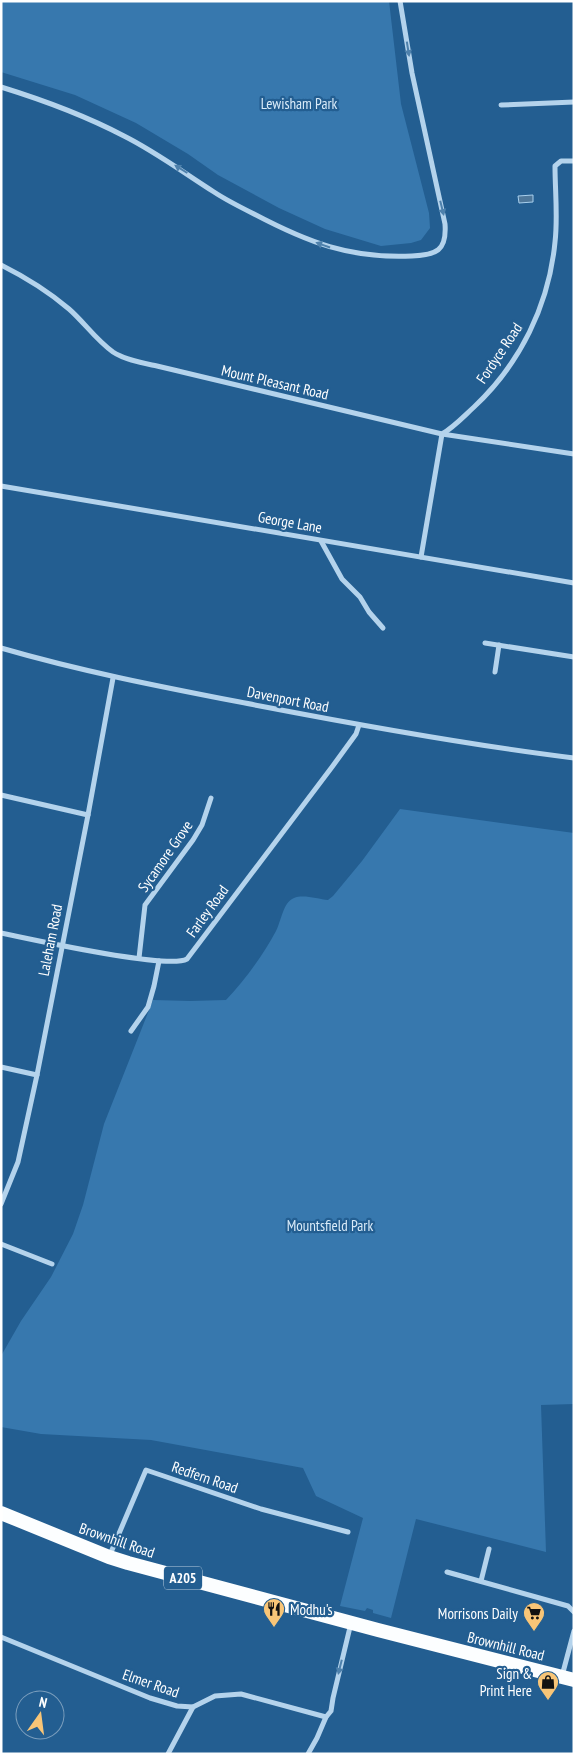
<svg xmlns="http://www.w3.org/2000/svg" width="575" height="1755" viewBox="0 0 575 1755" font-family="'PT Sans Narrow',sans-serif">
<rect width="100%" height="100%" fill="#235e91"/>
<g fill="#3778ae">
<polygon points="1,1 389,1 401,104 429,213 430,228 421,240 411,243 381,246 325,229 279,208 218,175 188,154 136,123 75,95 1,72"/>
<path d="M400 809 574 833V1404L541 1405 546 1552 416 1519 391 1618 373 1613V1610L367 1608 365 1611 340 1606 363 1518 316 1496 303 1468 151 1440 41 1434 1 1427V1356L21 1321 51 1277 73 1234 83 1205 104 1124 153 1000 190 1001 226 1000C244 981 264 954 276 931 281 922 283 902 294 898 303 894 318 899 328 900L333 896 362 861Z"/>
</g>
<polygon fill="#4e779a" stroke="#a8cfed" points="533,195 533,202 519,203 518,196"/>
<g fill="none" stroke-linecap="round" stroke-linejoin="round">
<g stroke="#b4d3ec" stroke-width="5">
<path d="M1 87C43 100 84 115 124 136 156 152 184 173 214 192 226 200 240 207 254 214 307 242 350 259 412 256 436 255 447 251 445 224L412 73 400 1"/>
<polyline points="501,105 574,102"/>
<path d="M1 265C25 277 49 292 69 309 84 322 96 340 113 352 125 360 143 363 157 366L442 434 574 454"/>
<polyline points="1,486 574,583"/>
<polyline points="321,541 342,579 360,597 369,612 383,628"/>
<path d="M421 557 442 434C454 427 463 417 474 407 520 364 549 305 555 242 558 217 555 191 555 166L561 161H574"/>
<polyline points="485,643 574,657"/>
<path d="M1 648C87 673 173 689 260 706 364 726 468 745 574 758"/>
<polyline points="495,672 499,645"/>
<polyline points="1,795 88,815"/>
<path d="M1 933C31 939 167 970 187 959L332 767 356 734 359 725"/>
<polyline points="139,958 145,905 193,840 202,825 211,798"/>
<polyline points="131,1031 148,1007 154,986 159,961"/>
<polyline points="1,1067 37,1075"/>
<polyline points="1,1204 18,1162 37,1075 88,815 113,678"/>
<polyline points="1,1244 52,1264"/>
<polyline points="109,1557 146,1470 261,1509 348,1532"/>
<polyline points="447,1572 568,1606 574,1612"/>
<polyline points="481,1581 489,1549"/>
<polyline points="1,1637 150,1698 177,1706 193,1707 215,1696 241,1694 326,1717"/>
<polyline points="562,1676 574,1631"/>
<polyline points="168,1754 193,1707"/>
<polyline points="308,1754 317,1738 326,1717 331,1711 333,1698 351,1623"/>
</g>
<polyline stroke="#fcfeff" stroke-width="14" points="1,1513 109,1557 128,1563 378,1630 574,1680"/>
</g>
<defs><path id="oneway-solid" d="M-6-.8H1V-3.2L6.5 0L1 3.2V.8H-6Z" transform="scale(1.25)"/></defs>
<g fill="#4e81ac">
<use href="#oneway-solid" transform="translate(408 49) rotate(81)"/>
<use href="#oneway-solid" transform="translate(181 169) rotate(-148)"/>
<use href="#oneway-solid" transform="translate(442 208) rotate(76)"/>
<use href="#oneway-solid" transform="translate(323 245) rotate(-161)"/>
<use href="#oneway-solid" transform="translate(340 1667) rotate(104)"/>
</g>
<defs>
<g id="restaurant-pin" transform="scale(1.125)"><path d="M0 17L-7.5 6A9.5 9.5 0 1 1 7.5 6Z" fill="#f8c577" stroke="#235e91"/><path d="M-5-6h1v4h1v-4h1v4h1v-4h1v5L-1.5 .5V6h-2V.5L-5-1ZM5-6V6H3V1.5H1.5Q1.5-4 5-6Z" fill="#111"/></g>
<g id="supermarket-pin" transform="scale(1.125)"><path d="M0 17L-7.5 6A9.5 9.5 0 1 1 7.5 6Z" fill="#f8c577" stroke="#235e91"/><path d="M-6-5.5h2.5l.6 2H6L4.5 2H-2.5L-4.4-4H-6ZM-1.5 3.2a1.3 1.3 0 1 0 .1 0ZM3 3.2a1.3 1.3 0 1 0 .1 0Z" fill="#111"/></g>
<g id="shop-pin" transform="scale(1.125)"><path d="M0 17L-7.5 6A9.5 9.5 0 1 1 7.5 6Z" fill="#f8c577" stroke="#235e91"/><path d="M-5-2.5h2.3a2.7 3.5 0 0 1 5.4 0H5L5.5 6h-11ZM-1.5-2.5h3a1.5 2.3 0 0 0-3 0Z" fill="#111"/></g>
</defs>
<g fill-rule="evenodd">
<use href="#restaurant-pin" x="274" y="1609"/>
<use href="#supermarket-pin" x="534" y="1613"/>
<use href="#shop-pin" x="548" y="1682"/>
</g>
<g text-anchor="middle" dominant-baseline="central" stroke-width="4.5" stroke-linejoin="round" paint-order="stroke">
<rect fill="#235e91" stroke="#bdcfde" stroke-width="1" x="164" y="1566.5" width="38" height="23" rx="4"/>
<g font-size="14" font-weight="bold" fill="#fff">
<text x="183" y="1578">A205</text>
</g>
<g font-size="15" fill="#d9ebf9" stroke="#235e91">
<text x="299" y="103">Lewisham Park</text>
<text x="330" y="1225">Mountsfield Park</text>
</g>
<g font-size="15" fill="#fff" stroke="#235e91">
<text transform="translate(499 353) rotate(-56)">Fordyce Road</text>
<text transform="translate(275 382) rotate(13)">Mount Pleasant Road</text>
<text transform="translate(290 522) rotate(10)">George Lane</text>
<text transform="translate(288 699) rotate(11)">Davenport Road</text>
<text transform="translate(165 856) rotate(-55)">Sycamore Grove</text>
<text transform="translate(207 911) rotate(-54)">Farley Road</text>
<text transform="translate(50 940) rotate(-79)">Laleham Road</text>
<text transform="translate(205 1477) rotate(19)">Redfern Road</text>
<text transform="translate(117 1540) rotate(19)">Brownhill Road</text>
<text transform="translate(506 1646) rotate(14)">Brownhill Road</text>
<text transform="translate(151 1683) rotate(19)">Elmer Road</text>
</g>
<g font-size="15" fill="#fff" stroke="#235e91" text-anchor="end">
<text x="290" y="1609" text-anchor="start">Modhu's</text>
<text x="518" y="1613">Morrisons Daily</text>
<text x="532" y="1673">Sign &amp;<tspan x="532" dy="17">Print Here</tspan></text>
</g>
</g>
<rect width="575" height="1755" fill="none" stroke="#ffffff" stroke-width="5"/>
<g transform="translate(40 1715) rotate(14)"><circle r="24" fill="#235e91" stroke="#7b9ebd"/>
<path d="M0-4L9 19L0 12L-9 19Z" fill="#f8c577"/>
<text y="-8" font-size="14" font-weight="bold" text-anchor="middle" fill="#ffffff">N</text>
</g>
</svg>
